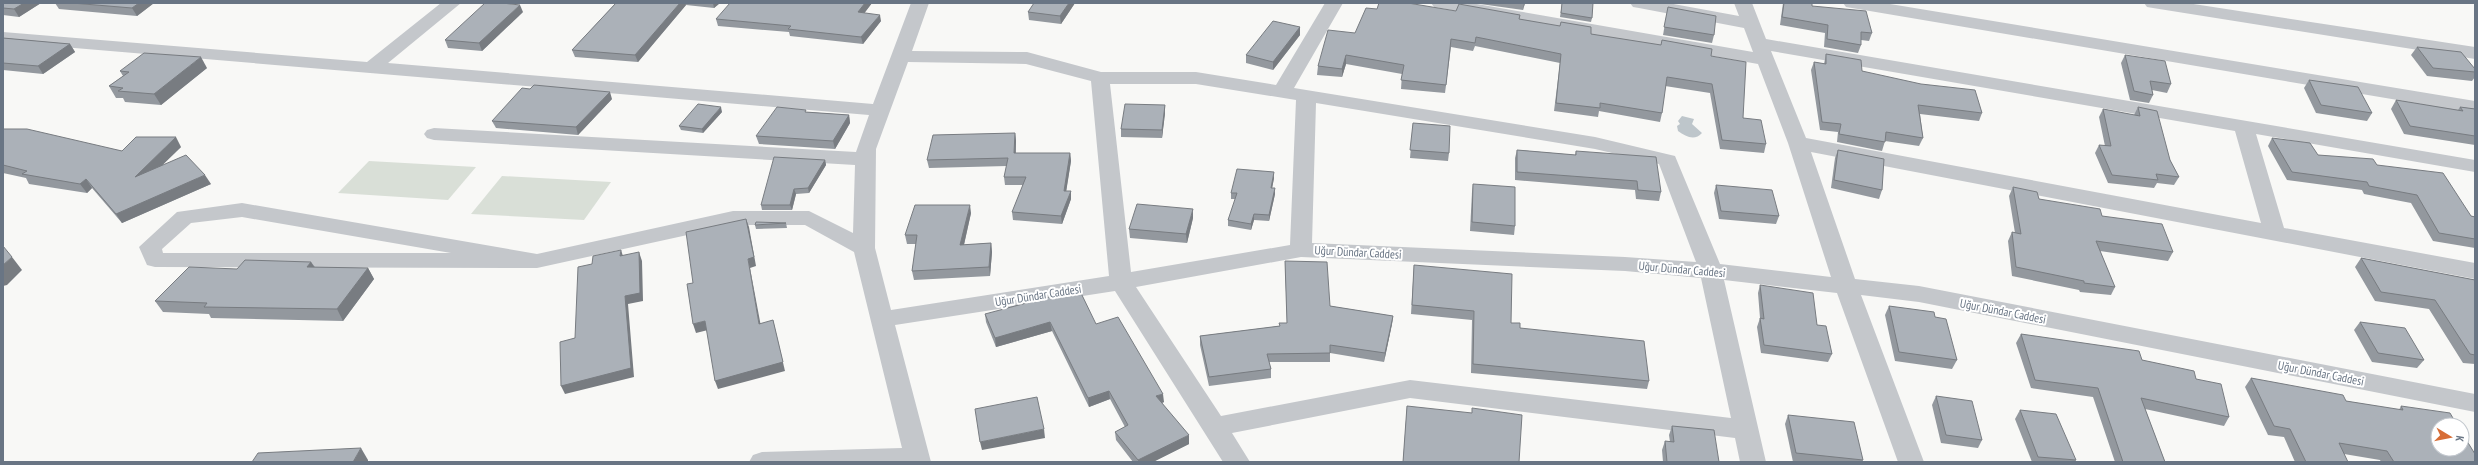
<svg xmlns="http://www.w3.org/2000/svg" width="2478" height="465" viewBox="0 0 2478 465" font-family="'PT Sans Narrow',sans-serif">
<rect width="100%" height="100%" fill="#f8f8f6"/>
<g fill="#d9dfd7">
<polygon points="369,161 476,167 448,200 338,193"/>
<polygon points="502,176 611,182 584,220 471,214"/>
</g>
<path fill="#bec6cb" d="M1682 116 1694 119 1692 124 1702 133C1695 141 1686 137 1678 131L1677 126 1680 124 1678 121Z"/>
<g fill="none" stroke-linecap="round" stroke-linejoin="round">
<g fill="#c4c7cb" fill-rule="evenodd">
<path d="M441 3H461L388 63 873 104 911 3H929L912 51 1027 52 1101 72H1196L1276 85 1325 3H1343L1294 88 1595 137 1675 156 1720 264 1831 277 1788 143 1758 64 1440 8 1434 7 1431 3H1471L1753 52 1744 28 1639 8 1633 7 1630 3H1668L1739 16 1734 3H1752L1766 39 2475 160V172L2256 134 2284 228 2475 263V279L1811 152 1855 279 1919 286 2475 394V412L1919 302 1861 295 1924 462H1898L1837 293 1724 280 1766 462H1740L1735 438 1410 398 1232 433 1250 462H1223L1115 291 895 325 931 462H749L753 455 762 452 902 448 854 252 805 225H733L537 268 155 267 147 265 139 247 177 212 242 203 537 254 733 211H809L853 233 855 165 434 140 427 138 424 134 427 130 434 128 856 152 869 115 3 42V32L367 62ZM1771 51 2235 131 2261 223 1806 138ZM908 62 1026 64 1091 81 1109 276 891 310 875 248 876 149ZM1110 84H1196L1296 100 1290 245 1131 272ZM1316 103 1595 149 1659 164 1696 262 1625 257 1312 243ZM242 217 451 253H163L162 249 191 223ZM1301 257 1625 271 1701 278 1731 418 1410 380 1221 416 1136 287Z"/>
<polygon points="1843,3 1884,3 2475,101 2475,113 1852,8 1846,7"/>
<polygon points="2144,3 2187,3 2475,47 2475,59 2153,8 2147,7"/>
</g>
</g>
<g fill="#93989e">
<polygon points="3,3 41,3 19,17 3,15"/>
<polygon points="55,3 154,3 137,16 59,9"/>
<polygon points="616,3 720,3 714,8 686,5 638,62 575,57 572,50"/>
<polygon points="872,3 864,13 881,21 863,44 790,36 789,32 718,26 716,19"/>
<polygon points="1075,3 1061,24 1029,20 1028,12"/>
<polygon points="1473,3 1525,3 1523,10"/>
<polygon points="1562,3 1592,18 1591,22 1560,17"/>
<polygon points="1783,3 1812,3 1812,6 1872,33 1869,41 1861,40 1861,45 1858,53 1824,47 1825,33 1780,25"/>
<polygon points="1668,7 1714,35 1712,43 1663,35"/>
<polygon points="1456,11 1520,15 1519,19 1591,34 1711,56 1743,118 1766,144 1764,153 1720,149 1710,93 1665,86 1662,113 1660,122 1599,111 1598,117 1554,111 1560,63 1475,46 1473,51 1451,47 1445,93 1401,89 1402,74 1346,64 1342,77 1317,75 1318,66 1355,33"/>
<polygon points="523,12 482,51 448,48 445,40"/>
<polygon points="1300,27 1300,35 1273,70 1246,63 1246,55"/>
<polygon points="3,38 70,44 75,52 43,74 3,70"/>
<polygon points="2417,47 2475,69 2475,77 2472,81 2427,76 2411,55"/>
<polygon points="1826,54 1862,71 1982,113 1979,121 1920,114 1923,138 1919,146 1885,141 1882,151 1837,142 1838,132 1820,130 1811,70 1814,62 1824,64"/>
<polygon points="2125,55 2171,84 2167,93 2152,90 2153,95 2149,103 2130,100 2121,63"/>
<polygon points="207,68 161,105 125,102 123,98 116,98 109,86 123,76 120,71"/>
<polygon points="2309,80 2372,113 2367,121 2316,113 2304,88"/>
<polygon points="612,99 578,135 496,128 492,121"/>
<polygon points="2396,100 2458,110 2460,107 2475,109 2475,145 2404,134 2391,109"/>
<polygon points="1165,105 1165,113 1162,138 1121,137 1121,129"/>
<polygon points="2138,107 2170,160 2179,177 2174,185 2157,183 2154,188 2108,183 2095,153 2099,145 2105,146 2099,117 2103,109 2134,115"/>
<polygon points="722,112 703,133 681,130 679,126"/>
<polygon points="807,112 849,115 850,123 835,149 759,144 756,136"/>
<polygon points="1413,123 1449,153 1448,161 1410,158"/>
<polygon points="3,129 122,151 181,147 162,165 211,184 122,223 92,188 87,193 29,184 26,178 3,173"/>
<polygon points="1015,133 1016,141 1016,153 1070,153 1071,161 1066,191 1071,191 1071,199 1062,224 1013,220 1012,212 1023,185 1005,185 1004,177 1007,166 929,168 927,160"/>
<polygon points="2272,138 2318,155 2377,165 2471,216 2475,217 2475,248 2433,241 2411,203 2364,194 2362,190 2287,180 2268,146"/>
<polygon points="1517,150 1575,155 1576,151 1661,192 1659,201 1636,199 1635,190 1515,180 1515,158"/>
<polygon points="1838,150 1882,190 1879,199 1831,188 1835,158"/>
<polygon points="825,160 826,165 809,193 796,194 792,210 762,210 761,205"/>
<polygon points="1274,178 1272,188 1275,194 1269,221 1254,220 1251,230 1228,226 1228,220 1236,199 1231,199 1231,193"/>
<polygon points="1473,184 1515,226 1514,235 1470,231 1472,192"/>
<polygon points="1716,185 1779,216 1776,224 1719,219 1714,193"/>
<polygon points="2013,187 2039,199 2102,216 2173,252 2168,261 2100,251 2115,287 2111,295 2080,292 2079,290 2012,276 2008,241 2012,232 2015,233 2009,196"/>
<polygon points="971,213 964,245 991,243 992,252 990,276 914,280 912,271 916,244 907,244 905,235"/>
<polygon points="1193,218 1187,243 1130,238 1129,229"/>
<polygon points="786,223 787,228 756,229 755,225"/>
<polygon points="2361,258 2475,280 2475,364 2463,363 2429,309 2375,301 2355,267"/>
<polygon points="1285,261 1330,306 1393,316 1392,324 1384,362 1330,353 1330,362 1269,362 1271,369 1271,378 1209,386 1200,345 1200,336 1279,326 1287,323"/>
<polygon points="311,262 315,267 368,268 374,279 343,321 211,318 209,314 163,312 155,301 237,269"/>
<polygon points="1414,265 1520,328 1649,381 1647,389 1471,373 1472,320 1411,314"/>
<polygon points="1760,285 1817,325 1832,354 1828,362 1761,353 1757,327 1760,318 1758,293"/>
<polygon points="1889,306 1935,317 1957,360 1952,369 1895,361 1885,315"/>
<polygon points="985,314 1096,324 1164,402 1162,403 1189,444 1153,462 1133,462 1116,440 1115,432 1125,427 1110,399 1089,407 1052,331 996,347 986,322"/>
<polygon points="2360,322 2424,360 2417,368 2372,362 2354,330"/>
<polygon points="2021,334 2142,360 2196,379 2229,417 2224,426 2145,409 2165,462 2115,462 2093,397 2031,388 2016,343"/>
<polygon points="2251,378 2346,401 2399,410 2401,406 2475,462 2381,462 2380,460 2344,454 2348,462 2295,462 2284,437 2268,435 2245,387"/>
<polygon points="1936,396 1982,440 1978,448 1941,443 1932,405"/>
<polygon points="1407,406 1519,462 1403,462"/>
<polygon points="2020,410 2076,460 2075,462 2032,462 2015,419"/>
<polygon points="1788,415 1863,460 1862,462 1793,462 1785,424"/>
<polygon points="1672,426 1719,462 1663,462 1662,450 1665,441 1670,442 1669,435"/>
</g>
<g fill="#787c81">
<polygon points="24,3 41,3 19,17 14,9"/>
<polygon points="139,3 154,3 137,16 132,8"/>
<polygon points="680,3 685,3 686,5 638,62 635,55"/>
<polygon points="713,3 720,3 714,8"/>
<polygon points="865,3 872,3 860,19 858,12"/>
<polygon points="1069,3 1075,3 1061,24 1060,16"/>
<polygon points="1524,3 1525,3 1523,10"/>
<polygon points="520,5 523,12 482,51 479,43"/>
<polygon points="880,15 881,21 863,44 861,37"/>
<polygon points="1300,27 1300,35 1273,70 1273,62"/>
<polygon points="70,44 75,52 43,74 38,66"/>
<polygon points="1346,55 1346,64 1342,77 1342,69"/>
<polygon points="201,57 207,68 161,105 154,94"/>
<polygon points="610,92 612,99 578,135 576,127"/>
<polygon points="1165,105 1165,113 1162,138 1162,130"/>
<polygon points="721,107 722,112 703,133 702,129"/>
<polygon points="849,115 850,123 835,149 833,141"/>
<polygon points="1015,133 1016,141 1015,161 1014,153"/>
<polygon points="176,137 181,147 141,186 135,177"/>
<polygon points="1070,153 1071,161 1065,199 1064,191"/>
<polygon points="825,160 826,165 809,193 808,188"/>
<polygon points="1274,172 1274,178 1271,194 1271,188"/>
<polygon points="205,175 211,184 122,223 116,214"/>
<polygon points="86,179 92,188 87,193 80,184"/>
<polygon points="1275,188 1275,194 1269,221 1269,215"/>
<polygon points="794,189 796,194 792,210 790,205"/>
<polygon points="1071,191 1071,199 1062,224 1061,216"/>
<polygon points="970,205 971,213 962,253 960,245"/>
<polygon points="1193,209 1193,218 1187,243 1186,234"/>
<polygon points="1254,214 1254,220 1251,230 1251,224"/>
<polygon points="746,219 749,227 756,266 750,268 762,332 759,324 748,259"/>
<polygon points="991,243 992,252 990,276 989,267"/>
<polygon points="621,250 624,259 620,256"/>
<polygon points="639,252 642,261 643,301 628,304 634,377 565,394 561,386 625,296"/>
<polygon points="12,257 22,270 7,285 3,286 3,265"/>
<polygon points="311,262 318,273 307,267"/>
<polygon points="368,268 374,279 343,321 337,309"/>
<polygon points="1393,316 1392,324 1384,362 1385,353"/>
<polygon points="773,320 785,371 718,389 715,381"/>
<polygon points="705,321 708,330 696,333 693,324"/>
<polygon points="1050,322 1052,331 996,347 995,338"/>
<polygon points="1109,391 1110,399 1089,407 1088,398"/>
<polygon points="1163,394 1164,402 1157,405 1156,396"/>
<polygon points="1044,429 1045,438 982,450 980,442"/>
<polygon points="1189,435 1189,444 1153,462 1138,462 1138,460"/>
<polygon points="361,448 368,460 368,462 353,462"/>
</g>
<g fill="#abb1b8" stroke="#787c81">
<polygon points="3,3 24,3 14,9 3,8"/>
<polygon points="72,3 139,3 132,8"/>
<polygon points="485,3 502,3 520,5 479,43 445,40"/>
<polygon points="616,3 680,3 635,55 572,50"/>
<polygon points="730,3 865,3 858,12 880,15 861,37 788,29 791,26 716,19"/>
<polygon points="1034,3 1069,3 1060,16 1028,12"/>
<polygon points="1379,3 1408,3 1456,11 1459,4 1520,15 1519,19 1560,26 1561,22 1591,27 1591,34 1661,45 1662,40 1712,49 1711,56 1746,62 1743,118 1761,120 1766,144 1722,140 1712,84 1667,77 1662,113 1600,103 1600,108 1556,103 1561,54 1476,37 1475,43 1451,39 1446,85 1401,80 1404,65 1346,55 1342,69 1318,66 1328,30 1355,33 1366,8 1377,9"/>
<polygon points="1562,3 1593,3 1592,18 1561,13"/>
<polygon points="1784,3 1812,3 1812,6 1866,11 1872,33 1861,32 1861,45 1827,39 1828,25 1782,17"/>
<polygon points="1668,7 1716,16 1714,35 1664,27"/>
<polygon points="1273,21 1300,27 1273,62 1246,55"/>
<polygon points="3,38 70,44 38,66 3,63"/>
<polygon points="2417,47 2461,52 2475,69 2475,72 2433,68"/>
<polygon points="144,53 201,57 154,94 118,91 123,88 109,86 129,72 120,71"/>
<polygon points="1826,54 1861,60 1862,71 1921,84 1975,90 1982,113 1918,105 1923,138 1886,132 1885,142 1839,134 1841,124 1822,122 1814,62 1826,64"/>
<polygon points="2125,55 2165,61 2171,84 2150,81 2153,95 2134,91"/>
<polygon points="2309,80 2358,87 2372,113 2321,105"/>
<polygon points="534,85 610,92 576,127 492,121 522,88 530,89"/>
<polygon points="2396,100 2463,111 2460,107 2475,109 2475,136 2410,126"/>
<polygon points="698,104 721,107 702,129 679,126"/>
<polygon points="1125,104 1165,105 1162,130 1121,129"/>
<polygon points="777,107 806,110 805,112 849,115 833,141 756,136"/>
<polygon points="2138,107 2157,111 2170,160 2179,177 2156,174 2158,180 2112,175 2099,145 2111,146 2103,109 2140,116"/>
<polygon points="1413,123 1450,126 1449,153 1410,150"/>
<polygon points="3,129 27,129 122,151 136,137 176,137 135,177 186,155 205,175 116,214 86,179 80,184 22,174 27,171 3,165"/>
<polygon points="1015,133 1014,153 1070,153 1064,191 1071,191 1061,216 1012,212 1026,177 1004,177 1008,158 927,160 933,135"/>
<polygon points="2272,138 2310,143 2318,155 2373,159 2377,165 2443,173 2471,216 2475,217 2475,239 2439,233 2417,195 2369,186 2367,182 2292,172"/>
<polygon points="1517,150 1576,155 1576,151 1656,157 1661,192 1638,190 1637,181 1517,172"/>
<polygon points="1838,150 1884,159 1882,190 1834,180"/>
<polygon points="774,157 825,160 808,188 794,189 790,205 761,205"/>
<polygon points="1237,169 1274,172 1271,188 1275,188 1269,215 1254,214 1251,224 1228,220 1237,193 1231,193"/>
<polygon points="1473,184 1515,187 1515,226 1472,222"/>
<polygon points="1716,185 1772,190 1779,216 1721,211"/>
<polygon points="2013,187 2037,192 2039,199 2100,209 2102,216 2162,224 2173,252 2096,241 2115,287 2084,283 2084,281 2016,267 2012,232 2021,234"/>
<polygon points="1137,204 1193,209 1186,234 1129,229"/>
<polygon points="915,205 970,205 960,245 991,243 989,267 912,271 917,235 905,235"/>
<polygon points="746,219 754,257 748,259 759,324 773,320 783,362 715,381 705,321 693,324 687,284 693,283 686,232"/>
<polygon points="756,222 786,223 755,225"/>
<polygon points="3,246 12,257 3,265"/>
<polygon points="621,250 620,256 639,252 640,293 625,296 631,368 561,386 560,342 575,338 578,267 592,264 593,256"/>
<polygon points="2361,258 2475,280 2475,355 2470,354 2435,300 2381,292"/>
<polygon points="245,260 311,262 307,267 368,268 337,309 204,307 207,303 155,301 189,267 237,269"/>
<polygon points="1285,261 1327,262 1330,306 1393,316 1385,353 1330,345 1330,353 1267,354 1271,369 1209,377 1200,336 1280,326 1279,323 1287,323"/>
<polygon points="1414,265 1512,274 1511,323 1520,323 1520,328 1644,341 1649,381 1473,364 1474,311 1412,305"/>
<polygon points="1760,285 1813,293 1817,325 1826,326 1832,354 1764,345 1760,318 1764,319"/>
<polygon points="1079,289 1096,324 1118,317 1163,394 1156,396 1189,435 1138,460 1115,432 1128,425 1109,391 1088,398 1050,322 995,338 985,314"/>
<polygon points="1889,306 1934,312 1935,317 1946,319 1957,360 1899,352"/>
<polygon points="2360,322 2405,328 2424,360 2378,353"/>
<polygon points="2021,334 2139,351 2142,360 2194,371 2196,379 2221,384 2229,417 2141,398 2165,462 2123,462 2098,388 2035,380"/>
<polygon points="2251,378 2343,395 2346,401 2403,410 2401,406 2450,413 2457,425 2438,425 2438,449 2462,449 2462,433 2475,454 2475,462 2394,462 2387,451 2339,443 2348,462 2306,462 2290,429 2274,426"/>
<polygon points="1936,396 1972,401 1982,440 1946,435"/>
<polygon points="1037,397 1044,429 980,442 975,409"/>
<polygon points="1407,406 1472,413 1472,408 1522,415 1519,462 1403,462"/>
<polygon points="2020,410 2056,414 2076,460 2038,457"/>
<polygon points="1788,415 1854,422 1863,460 1796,453"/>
<polygon points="1672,426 1714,430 1719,462 1667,462 1665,441 1674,442"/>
<polygon points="361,448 353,462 252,462 258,453"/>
</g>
<g text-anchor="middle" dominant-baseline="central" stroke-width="4" stroke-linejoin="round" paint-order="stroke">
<g font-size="12" fill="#697584" stroke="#fff">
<text transform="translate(1358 252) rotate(3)">Uğur Dündar Caddesi</text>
<text transform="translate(1682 269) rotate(5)">Uğur Dündar Caddesi</text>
<text transform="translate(1038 295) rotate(-9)">Uğur Dündar Caddesi</text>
<text transform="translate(2003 311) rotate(11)">Uğur Dündar Caddesi</text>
<text transform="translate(2321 373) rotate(11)">Uğur Dündar Caddesi</text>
</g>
</g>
<rect width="2478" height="465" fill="none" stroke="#697584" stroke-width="8"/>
<g transform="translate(2450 437) rotate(100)"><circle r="19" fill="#ffffff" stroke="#c3c8ce"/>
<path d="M0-3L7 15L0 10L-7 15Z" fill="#d76d36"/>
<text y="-6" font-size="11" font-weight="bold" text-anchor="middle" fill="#697584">K</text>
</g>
</svg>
